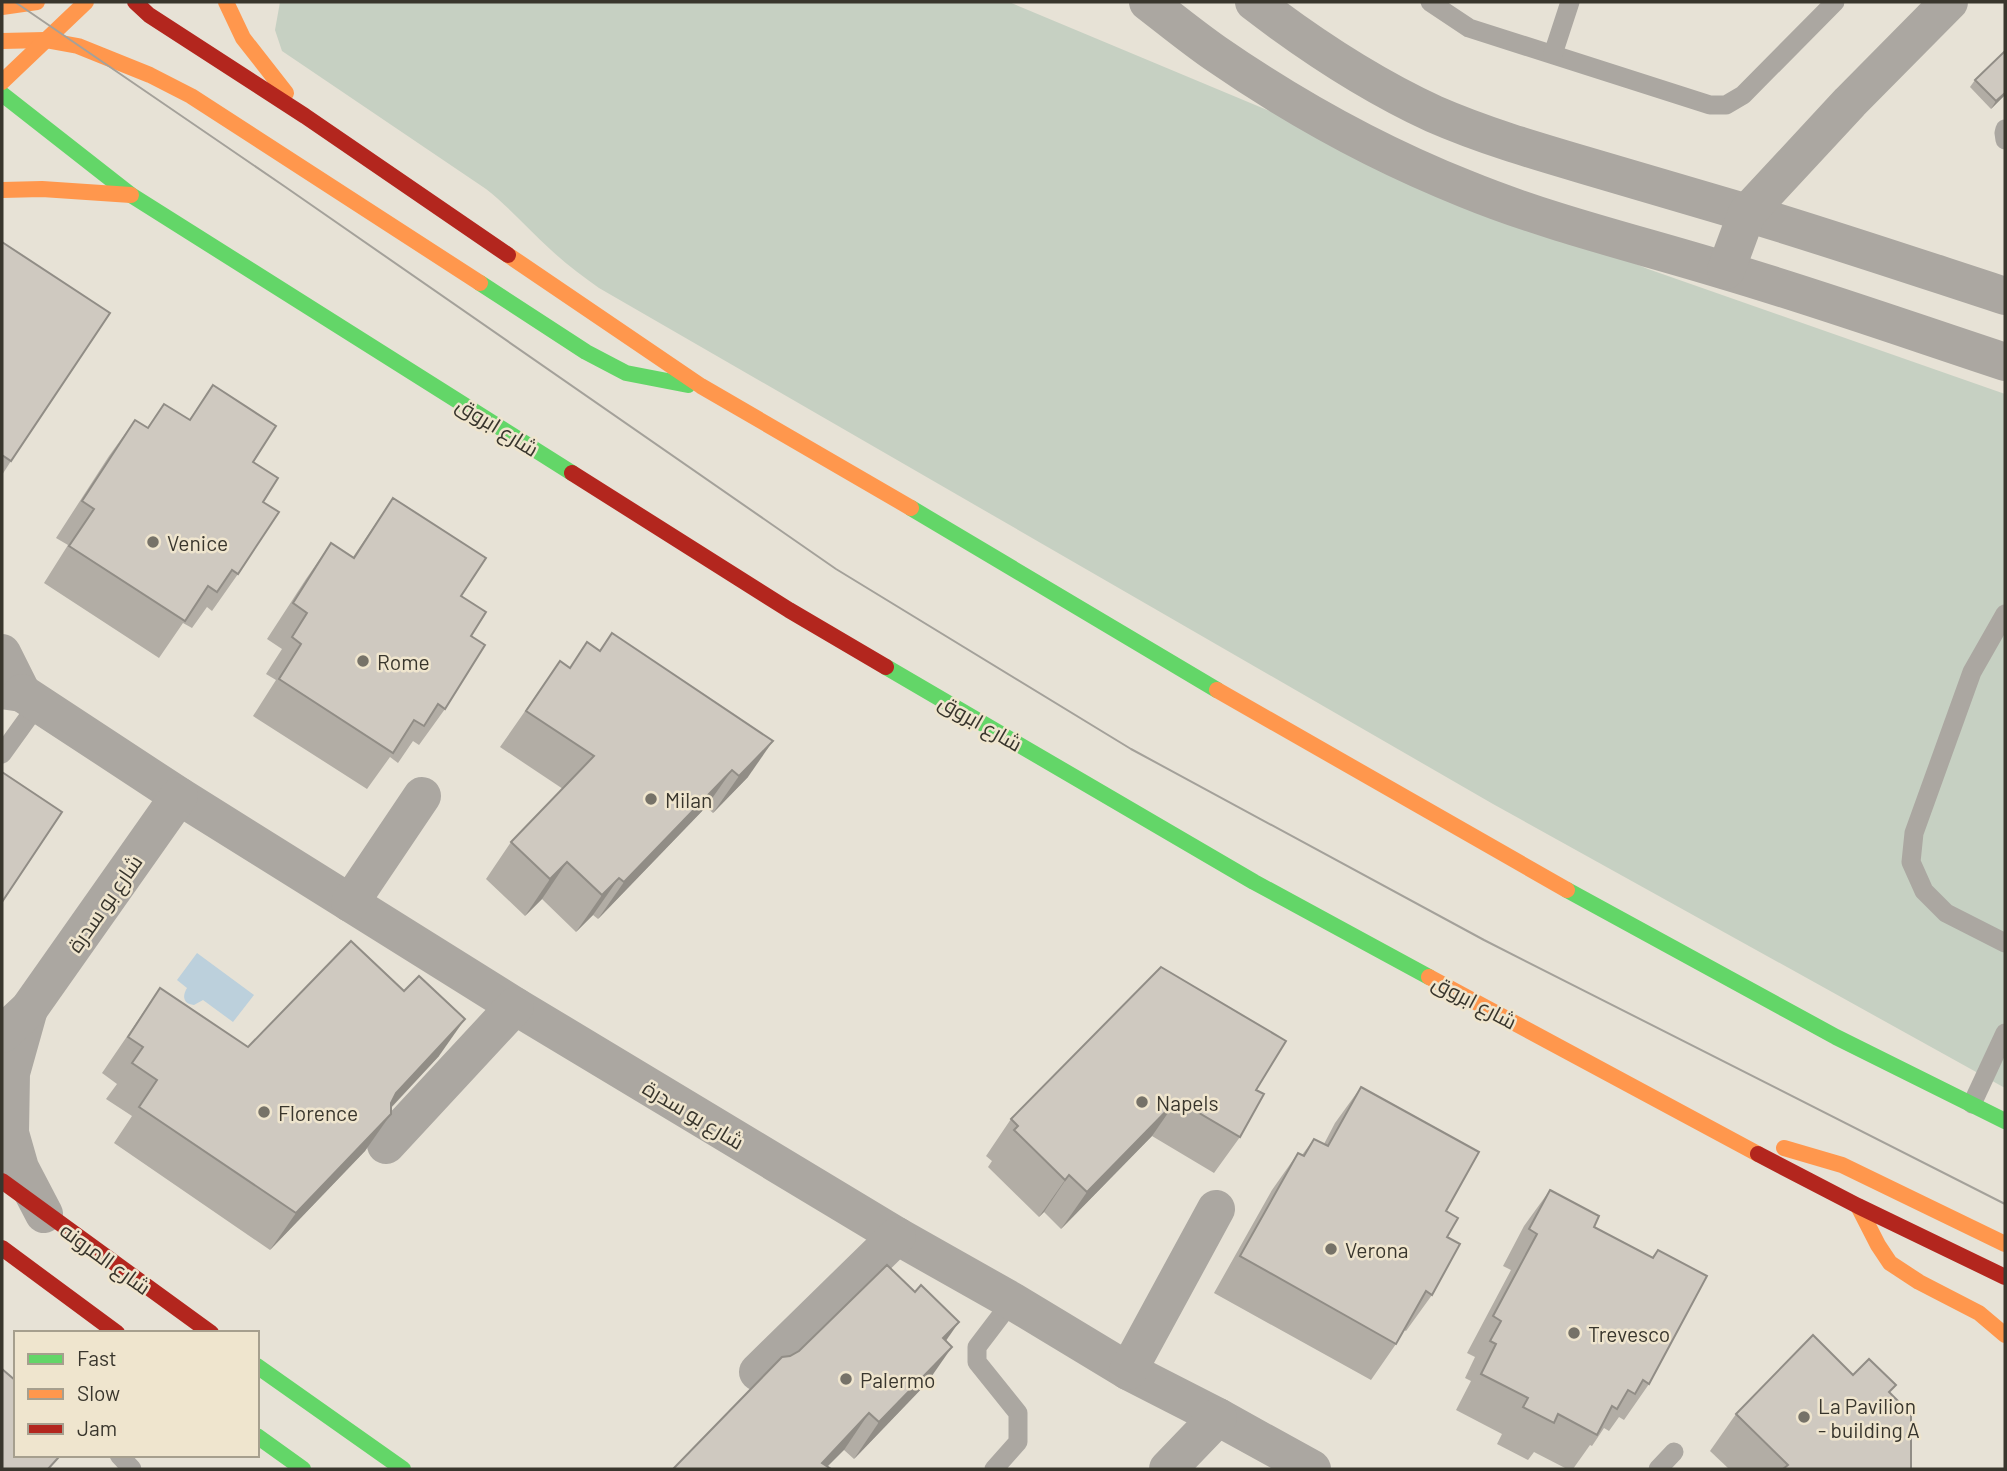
<svg xmlns="http://www.w3.org/2000/svg" width="2007" height="1471" viewBox="0 0 2007 1471" font-family="Barlow,Cairo,sans-serif">
<rect width="100%" height="100%" fill="#e7e2d6"/>
<path fill="#c6d0c2" d="M280 2H1009L1648 269 2005 394V1088L1493 804 599 288C582 276 566 264 551 250 529 230 510 208 486 189L282 51 275 30Z"/>
<path fill="#bcd0dc" d="M197 953 254 995 233 1022 203 1000 194 1005C183 1004 182 996 187 988L177 980Z"/>
<g fill="none" stroke-linecap="round" stroke-linejoin="round">
<g stroke="#aba7a1" stroke-width="19">
<polyline points="1430,2 1469,28 1710,105 1726,105 1743,95 1835,2"/>
<polyline points="1553,54 1570,2"/>
<polyline points="2005,129 2004,133 2005,140"/>
<polyline points="2005,614 1972,672 1914,833 1911,862 1924,891 1946,913 2005,943"/>
<polyline points="2,754 38,704"/>
<polyline points="1972,1104 2005,1033"/>
<polyline points="119,1455 132,1469"/>
<polyline points="994,1469 1018,1442 1018,1413 977,1362 977,1347 1012,1301"/>
<polyline points="1658,1469 1674,1452"/>
</g>
<g stroke="#aba7a1" stroke-width="38">
<path d="M1148 2C1170 19 1192 37 1215 53 1293 107 1378 154 1466 189 1549 223 1638 244 1723 270 1818 298 1911 331 2005 362"/>
<path d="M1254 2C1310 45 1369 84 1434 114 1482 135 1533 150 1584 165 1635 180 1686 195 1737 210 1827 237 1916 267 2005 296"/>
<polyline points="1726,270 1747,213 1850,102 1949,2"/>
<polyline points="2,653 22,693 2,690"/>
<polyline points="22,693 179,796 515,1006 897,1236 1012,1301 1128,1371 1218,1417 1312,1469"/>
<polyline points="350,903 422,796"/>
<polyline points="29,1009 11,1073 10,1133 20,1168 44,1214"/>
<polyline points="2,1034 29,1009 179,796"/>
<polyline points="386,1145 515,1006"/>
<polyline points="1128,1371 1216,1209"/>
<polyline points="758,1372 897,1236"/>
<polyline points="1168,1469 1218,1417"/>
</g>
<g stroke="#63d668" stroke-width="16">
<polyline points="2,94 131,195 572,473"/>
<polyline points="480,283 586,352 626,373 688,385"/>
<polyline points="911,508 1217,690"/>
<polyline points="886,667 1254,882 1429,977"/>
<polyline points="1567,890 1836,1037 2005,1121"/>
<polyline points="257,1366 403,1469"/>
<polyline points="257,1436 303,1469"/>
</g>
<g stroke="#ff974d" stroke-width="16">
<polyline points="226,2 243,38 286,93"/>
<polyline points="2,7 37,2"/>
<polyline points="2,41 45,40 78,46 150,75 191,96 480,283"/>
<polyline points="2,82 86,2"/>
<polyline points="2,190 42,189 131,195"/>
<polyline points="508,255 701,386 911,508"/>
<polyline points="1217,690 1567,890"/>
<polyline points="1429,977 1758,1154"/>
<polyline points="1784,1148 1842,1165 2005,1244"/>
<polyline points="1858,1206 1878,1245 1890,1263 1919,1282 1979,1313 2005,1335"/>
</g>
<g stroke="#b3261e" stroke-width="16">
<polyline points="135,2 149,15 305,116 508,255"/>
<polyline points="572,473 789,610 886,667"/>
<polyline points="1758,1154 1858,1206 2005,1277"/>
<polyline points="2,1181 211,1333"/>
<polyline points="2,1248 117,1333"/>
</g>
<polyline stroke="#a4a19a" stroke-width="2" points="15,2 284,186 836,569 1131,749 1484,940 2005,1204"/>
</g>
<g fill="#b2ada5">
<polygon points="2005,51 2005,95 1991,109 1970,87 1975,80"/>
<polygon points="2,242 11,461 2,475"/>
<polygon points="213,385 253,462 263,502 238,574 212,611 207,607 192,628 183,623 159,658 44,583 68,545 56,538 109,456 135,420 147,428 164,404 189,420"/>
<polygon points="393,498 461,596 471,636 445,709 419,745 413,741 398,763 390,757 367,789 253,716 276,680 266,674 282,649 267,639 306,579 331,543 353,557"/>
<polygon points="612,633 748,777 713,813 706,807 598,919 593,915 576,932 542,899 525,916 486,879 511,842 563,789 500,747 560,661 569,668 600,651"/>
<polygon points="160,988 248,1047 439,1056 391,1108 365,1151 270,1250 114,1143 132,1116 106,1099 117,1084 102,1073"/>
<polygon points="1361,1087 1446,1211 1447,1237 1432,1295 1406,1331 1404,1330 1396,1344 1371,1380 1214,1293 1272,1190 1298,1153 1302,1155 1314,1139 1324,1144 1335,1123"/>
<polygon points="1256,1090 1240,1137 1214,1173 1152,1136 1061,1229 1044,1212 1039,1217 988,1167 992,1161 986,1156 1011,1119"/>
<polygon points="1550,1190 1594,1227 1652,1257 1658,1250 1649,1384 1624,1420 1619,1417 1609,1431 1604,1428 1592,1446 1590,1445 1573,1469 1567,1469 1534,1452 1528,1460 1497,1444 1502,1434 1456,1410 1471,1381 1465,1378 1475,1357 1467,1353 1511,1270 1503,1266 1524,1226"/>
<polygon points="946,1341 927,1383 854,1459 844,1450 673,1469 790,1356"/>
<polygon points="1853,1375 1890,1393 1911,1469 1729,1469 1710,1451 1736,1414"/>
</g>
<g fill="#918d86">
<polygon points="2005,93 2005,95 1991,109 1996,101"/>
<polygon points="773,741 748,777 713,813 739,776"/>
<polygon points="732,770 706,807 598,919 624,882"/>
<polygon points="567,862 542,899 525,916 550,879"/>
<polygon points="619,878 593,915 576,932 602,895"/>
<polygon points="465,1019 439,1056 370,1130 396,1093"/>
<polygon points="1177,1100 1152,1136 1061,1229 1087,1192"/>
<polygon points="391,1114 365,1151 270,1250 296,1213"/>
<polygon points="1069,1175 1044,1212 1039,1217 1065,1180"/>
<polygon points="959,1322 934,1358 943,1338"/>
<polygon points="952,1347 927,1383 854,1459 879,1422"/>
<polygon points="869,1413 844,1450 825,1469 822,1463"/>
</g>
<g fill="#cfc9c0" stroke="#918d86" stroke-width="2">
<polygon points="2005,51 2005,93 1996,101 1975,80"/>
<polygon points="2,242 110,313 11,461 2,455"/>
<polygon points="213,385 276,426 253,462 278,478 263,502 279,512 238,574 232,570 217,592 208,586 185,621 69,546 94,509 82,501 135,420 148,428 164,404 190,420"/>
<polygon points="393,498 486,558 461,596 486,612 471,636 485,645 445,709 438,704 424,726 414,720 393,753 279,679 301,644 292,637 307,613 293,603 331,543 354,558"/>
<polygon points="612,633 773,741 739,776 732,770 624,882 619,878 602,895 567,862 550,879 511,842 594,756 526,711 560,661 570,668 587,642 600,651"/>
<polygon points="2,772 62,812 2,902"/>
<polygon points="351,941 404,991 419,976 465,1019 396,1093 391,1103 391,1114 296,1213 139,1107 157,1080 132,1063 143,1047 128,1037 160,988 248,1047"/>
<polygon points="1161,967 1286,1041 1256,1090 1264,1094 1240,1137 1177,1100 1087,1192 1069,1175 1065,1180 1014,1130 1018,1126 1011,1119"/>
<polygon points="1361,1087 1479,1152 1446,1211 1458,1218 1447,1237 1460,1244 1432,1295 1426,1291 1396,1344 1240,1256 1298,1153 1304,1156 1314,1139 1328,1146"/>
<polygon points="1550,1190 1599,1216 1594,1227 1653,1258 1658,1250 1707,1276 1649,1384 1643,1380 1635,1394 1628,1390 1617,1409 1612,1406 1597,1435 1558,1414 1554,1423 1523,1407 1528,1398 1481,1374 1496,1344 1490,1341 1501,1321 1493,1316 1537,1234 1529,1229"/>
<polygon points="887,1265 915,1292 921,1285 959,1322 943,1338 952,1347 879,1422 869,1413 822,1463 831,1469 673,1469 782,1357 790,1356 799,1351"/>
<polygon points="1813,1335 1853,1375 1869,1359 1896,1385 1889,1392 1911,1414 1911,1469 1783,1469 1788,1465 1736,1414"/>
<polygon points="2,1369 16,1381 16,1455 55,1455 58,1458 48,1469 2,1469"/>
</g>
<g fill="#767268" stroke="#efe5ce" stroke-width="2.5">
<circle cx="153" cy="542" r="7"/>
<circle cx="363" cy="661" r="7"/>
<circle cx="651" cy="799" r="7"/>
<circle cx="1142" cy="1102" r="7"/>
<circle cx="264" cy="1112" r="7"/>
<circle cx="1331" cy="1249" r="7"/>
<circle cx="1574" cy="1333" r="7"/>
<circle cx="846" cy="1379" r="7"/>
<circle cx="1804" cy="1417" r="7"/>
</g>
<g text-anchor="middle" dominant-baseline="central" stroke-width="5" stroke-linejoin="round" paint-order="stroke">
<g font-size="21" fill="#39362d" stroke="#efe5ce">
<text transform="translate(498 426) rotate(32)">شارع ابروق</text>
<text transform="translate(981 722) rotate(30)">شارع ابروق</text>
<text transform="translate(104 903) rotate(-55)">شارع بو سدرة</text>
<text transform="translate(1475 1001) rotate(28)">شارع ابروق</text>
<text transform="translate(694 1114) rotate(31)">شارع بو سدرة</text>
<text transform="translate(106 1258) rotate(36)">شارع المرونه</text>
</g>
<g font-size="21" fill="#39362d" stroke="#efe5ce" text-anchor="start">
<text x="167" y="542">Venice</text>
<text x="377" y="661">Rome</text>
<text x="665" y="799">Milan</text>
<text x="1156" y="1102">Napels</text>
<text x="278" y="1112">Florence</text>
<text x="1345" y="1249">Verona</text>
<text x="1588" y="1333">Trevesco</text>
<text x="860" y="1379">Palermo</text>
<text x="1818" y="1405">La Pavilion<tspan x="1818" dy="24">- building A</tspan></text>
</g>
</g>
<rect width="2007" height="1471" fill="none" stroke="#39362d" stroke-width="7"/>
<rect x="14" y="1331" width="245" height="126" fill="#efe5ce" stroke="#a69f8e" stroke-width="2"/>
<rect x="28" y="1354" width="35" height="10" fill="#63d668" stroke="#a69f8e" stroke-width="2"/>
<text x="77" y="1366" font-size="21" fill="#39362d">Fast</text>
<rect x="28" y="1389" width="35" height="10" fill="#ff974d" stroke="#a69f8e" stroke-width="2"/>
<text x="77" y="1401" font-size="21" fill="#39362d">Slow</text>
<rect x="28" y="1424" width="35" height="10" fill="#b3261e" stroke="#a69f8e" stroke-width="2"/>
<text x="77" y="1436" font-size="21" fill="#39362d">Jam</text>
</svg>
